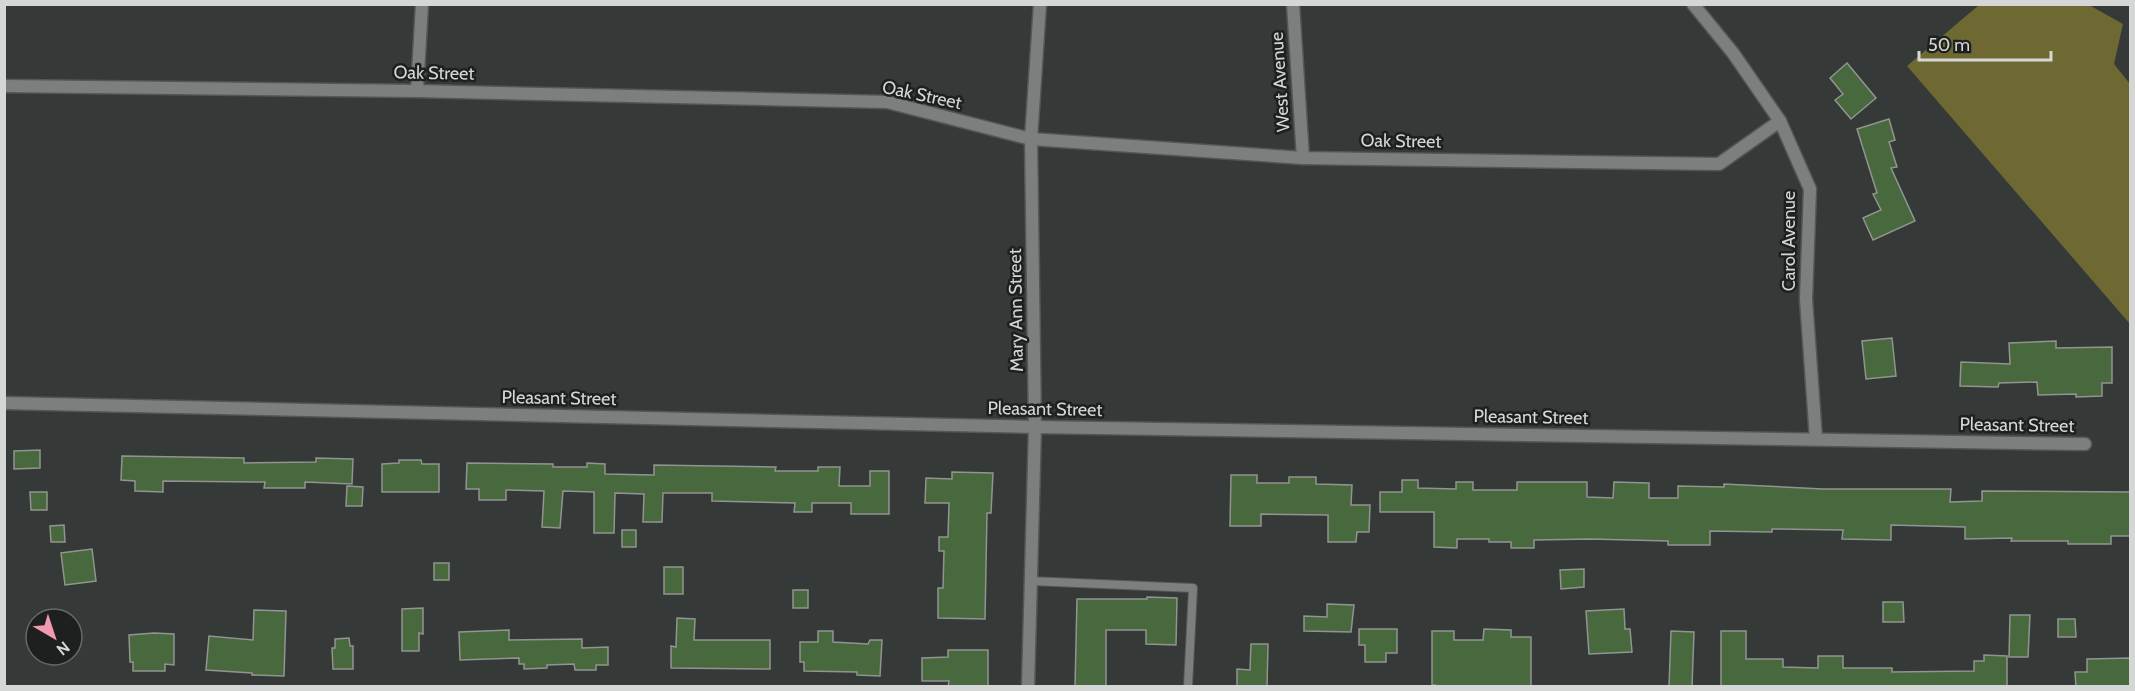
<svg xmlns="http://www.w3.org/2000/svg" width="2135" height="691" viewBox="0 0 2135 691" font-family="Cabin,sans-serif">
<rect width="100%" height="100%" fill="#353937"/>
<polygon fill="#6e6932" points="1979,5 2089,5 2123,24 2114,64 2130,84 2130,324 1907,66"/>
<g fill="#48683e" stroke="#929491" stroke-width="1.5">
<polygon points="1847,63 1876,98 1851,119 1835,100 1843,94 1830,78"/>
<polygon points="1889,119 1895,140 1889,142 1897,167 1891,168 1915,221 1873,240 1863,218 1881,210 1873,194 1877,193 1857,129"/>
<polygon points="1892,338 1896,376 1866,379 1862,341"/>
<polygon points="2056,341 2056,348 2112,347 2112,383 2102,383 2102,396 2076,397 2076,394 2038,395 2037,382 1999,383 1998,387 1960,386 1961,362 2010,364 2009,343"/>
<polygon points="40,450 40,468 14,469 14,451"/>
<polygon points="122,456 244,458 244,463 316,462 316,458 353,459 352,484 305,482 305,488 264,488 265,482 163,481 163,492 135,491 135,481 121,480"/>
<polygon points="399,460 421,460 422,464 439,464 439,492 382,492 382,464 399,463"/>
<polygon points="467,463 553,464 553,467 587,467 587,463 605,464 605,474 654,475 654,465 776,467 775,471 818,471 818,467 840,467 839,486 870,486 870,471 889,471 889,514 851,514 851,503 812,503 812,512 794,512 795,503 712,501 712,493 663,493 662,522 643,522 644,494 615,493 614,533 594,533 594,492 563,491 560,528 542,527 544,491 506,490 506,500 479,500 479,489 466,489"/>
<polygon points="952,472 993,473 991,513 987,513 985,619 938,618 938,588 943,588 944,551 939,551 939,537 948,537 949,503 925,503 926,478 952,479"/>
<polygon points="1231,475 1257,475 1257,483 1289,483 1289,477 1316,477 1316,484 1352,485 1351,505 1370,505 1369,532 1357,532 1356,542 1328,542 1328,515 1261,514 1261,526 1230,526"/>
<polygon points="1402,480 1418,480 1418,488 1456,489 1456,482 1473,482 1473,490 1517,490 1517,482 1587,482 1587,497 1613,498 1614,482 1649,483 1649,498 1678,498 1678,486 1724,487 1724,484 1823,489 1951,489 1950,502 1982,501 1982,491 2130,492 2130,536 2111,536 2111,544 2068,544 2068,541 2011,541 2012,538 1965,539 1965,527 1891,525 1891,540 1842,539 1843,530 1772,529 1772,532 1710,531 1710,545 1668,545 1668,541 1591,539 1534,540 1534,548 1511,548 1511,542 1489,542 1489,539 1457,539 1457,548 1434,547 1434,512 1380,512 1380,492 1402,492"/>
<polygon points="347,486 363,487 362,506 346,506"/>
<polygon points="30,492 47,492 47,510 31,510"/>
<polygon points="64,525 65,542 51,542 50,526"/>
<rect x="622" y="530" width="14" height="17"/>
<polygon points="92,549 96,581 65,585 61,553"/>
<rect x="434" y="563" width="15" height="17"/>
<rect x="664" y="567" width="19" height="27"/>
<polygon points="1584,569 1584,587 1561,589 1560,570"/>
<rect x="793" y="590" width="15" height="18"/>
<polygon points="1147,597 1177,598 1176,645 1146,644 1146,630 1106,630 1106,687 1075,687 1077,599 1147,599"/>
<polygon points="1883,602 1903,602 1904,622 1883,622"/>
<polygon points="1327,604 1354,605 1351,632 1304,631 1304,616 1327,617"/>
<polygon points="423,608 423,634 419,633 419,651 402,651 402,609"/>
<polygon points="1624,609 1625,629 1630,629 1632,652 1589,654 1586,611"/>
<polygon points="254,610 286,611 284,676 252,675 252,673 206,670 209,636 253,640"/>
<polygon points="2010,615 2030,615 2028,657 2009,657"/>
<polygon points="677,618 695,619 694,640 770,640 770,669 671,668 671,646 676,647"/>
<polygon points="2058,619 2075,619 2076,637 2058,637"/>
<polygon points="1359,629 1397,629 1397,653 1386,653 1386,662 1365,662 1365,645 1359,645"/>
<polygon points="1484,629 1511,630 1511,637 1531,637 1531,687 1435,687 1435,685 1432,685 1432,631 1454,631 1454,640 1483,640"/>
<polygon points="509,630 509,640 582,639 582,648 608,647 608,665 596,665 596,670 575,670 574,664 547,665 547,668 524,669 524,664 519,664 519,658 460,660 459,632"/>
<polygon points="818,631 833,631 833,642 868,644 870,640 882,640 880,676 857,675 857,672 804,671 804,662 800,662 800,642 818,642"/>
<polygon points="1671,631 1694,632 1692,687 1669,687"/>
<polygon points="1721,631 1746,631 1746,659 1783,659 1783,667 1818,668 1818,656 1843,656 1843,668 1892,668 1892,672 1974,671 1974,661 1984,661 1984,655 2007,656 2007,687 1721,687"/>
<polygon points="154,633 174,634 174,665 165,664 165,671 133,671 133,662 130,662 129,635"/>
<polygon points="349,638 350,646 353,646 353,669 333,669 332,648 335,648 335,639"/>
<polygon points="1251,644 1268,644 1267,687 1237,687 1237,669 1250,670"/>
<polygon points="948,650 988,650 988,687 948,687 949,681 922,681 922,658 948,657"/>
<polygon points="2130,658 2130,687 2076,687 2075,672 2087,672 2087,659"/>
</g>
<g fill="none" stroke-linecap="round" stroke-linejoin="round">
<g stroke="#535756" stroke-width="10">
<polyline id="service" points="1031,581 1193,588 1188,686"/>
</g>
<g stroke="#535756" stroke-width="15">
<g id="minor">
<polyline points="1293,4 1303,158"/>
<polyline points="1693,4 1733,53 1780,121 1810,189 1806,299 1816,439"/>
<polyline points="4,86 417,91 887,102 1031,139 1303,158 1719,164 1780,121"/>
<polyline points="417,91 422,4"/>
<polyline points="4,403 1035,427 2085,444"/>
<polyline points="1028,686 1035,427 1031,139 1040,4"/>
</g>
</g>
<use href="#service" stroke="#7b807e" stroke-width="8"/>
<use href="#minor" stroke="#7b807e" stroke-width="12"/>
</g>
<g text-anchor="middle" dominant-baseline="central" stroke-width="5" stroke-linejoin="round" paint-order="stroke">
<g font-size="18" fill="#d4d7d6" stroke="#1e1f1f">
<text transform="translate(434 73) rotate(1)">Oak Street</text>
<text transform="translate(1280 82) rotate(-94)">West Avenue</text>
<text transform="translate(922 95) rotate(12)">Oak Street</text>
<text transform="translate(1401 141) rotate(1)">Oak Street</text>
<text transform="translate(1789 241) rotate(-90)">Carol Avenue</text>
<text transform="translate(1016 310) rotate(-91)">Mary Ann Street</text>
<text transform="translate(559 398) rotate(1)">Pleasant Street</text>
<text transform="translate(1045 409) rotate(1)">Pleasant Street</text>
<text transform="translate(1531 417) rotate(1)">Pleasant Street</text>
<text transform="translate(2017 425) rotate(1)">Pleasant Street</text>
</g>
</g>
<rect width="2135" height="691" fill="none" stroke="#d4d7d6" stroke-width="12"/>
<g transform="translate(54 637) rotate(141)"><circle r="28" fill="#1e1f1f" stroke="#676968" stroke-width="1.5"/>
<path d="M0-4.5L10 22L0 15L-10 22Z" fill="#f19ab1"/>
<text y="-9" font-size="16" font-weight="bold" text-anchor="middle" fill="#d4d7d6">N</text>
</g>
<path d="M1919 51v9h132v-9" fill="none" stroke="#d4d7d6" stroke-width="3"/>
<text x="1928" y="51" font-size="18" fill="#d4d7d6" stroke="#1e1f1f" stroke-width="4.5" paint-order="stroke">50 m</text>
</svg>
